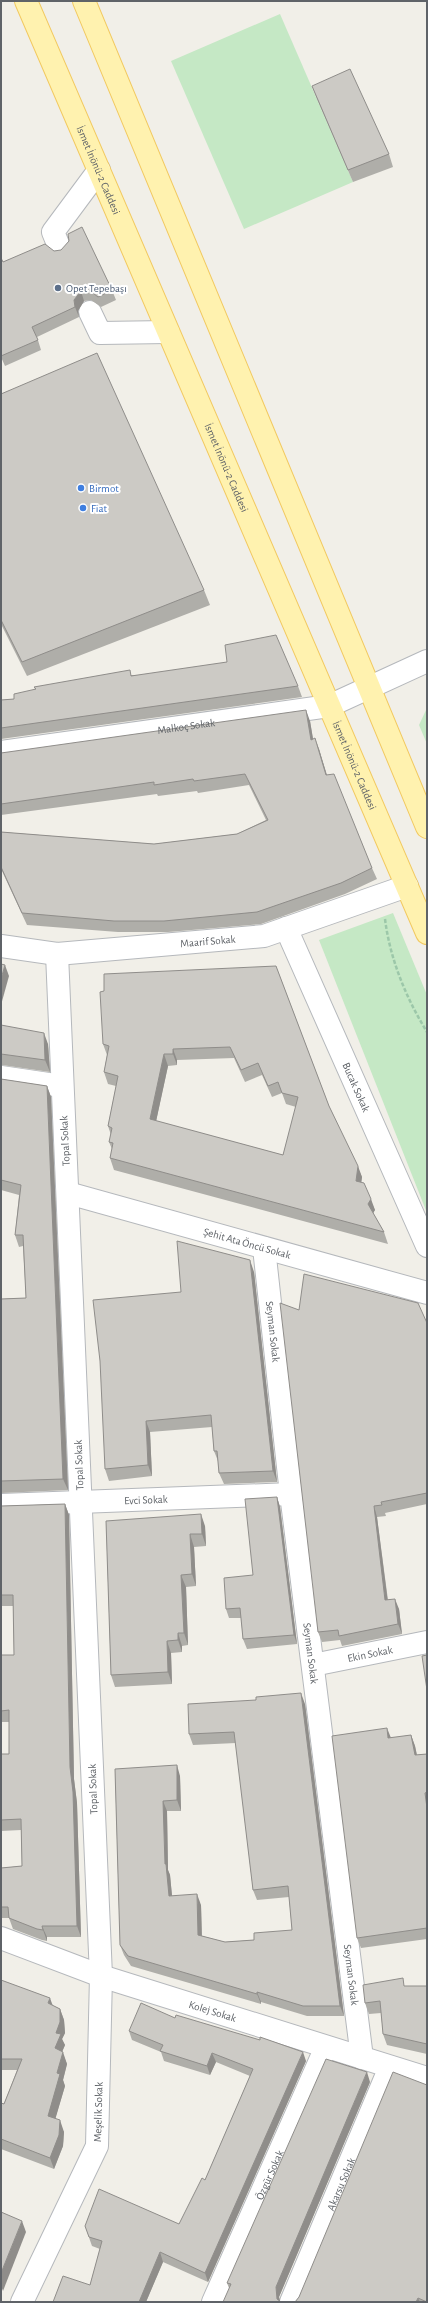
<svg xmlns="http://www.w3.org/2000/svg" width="428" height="2303" viewBox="0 0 428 2303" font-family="'Alegreya Sans',sans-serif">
<rect width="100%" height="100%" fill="#f1efe8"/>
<g fill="#c5e8c5">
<polygon points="280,14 353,182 244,229 171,61"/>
<polygon points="427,708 427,744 419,725"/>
<polygon points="393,913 427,995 427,1213 319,940"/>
</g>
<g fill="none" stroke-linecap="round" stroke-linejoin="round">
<g stroke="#b5b8bc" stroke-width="24">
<g id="minor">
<polyline points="60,249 53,232 99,170"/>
<polyline points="90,312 100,333 168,332"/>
<path id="s1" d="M1 752 329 706 427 661"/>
<path id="s2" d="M286 928 427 1246"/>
<path id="s3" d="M1 946 57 954 264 936 407 886"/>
<polyline points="1,1077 62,1086"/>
<path id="s4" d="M68 1193 427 1293"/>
<path id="s5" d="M264 1248 291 1494 362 2058"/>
<path id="s6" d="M1 1505 291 1494"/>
<path id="s7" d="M313 1665 427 1642"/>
<path id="s8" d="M1 1938 101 1976 427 2078"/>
<path id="s9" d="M22 2302 97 2146 101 1976 57 954"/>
<path id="s10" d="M213 2302 326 2047"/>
<path id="s11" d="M291 2302 390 2067"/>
</g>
</g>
<g stroke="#f2c960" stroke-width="24">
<g id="major">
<path id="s12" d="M26 1 427 933"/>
<polyline points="84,1 427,827"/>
</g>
</g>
<path stroke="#9cc7a9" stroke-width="2.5" stroke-dasharray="4 2" stroke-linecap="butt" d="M385 919C390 959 406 998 427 1032"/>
<use href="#minor" stroke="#fff" stroke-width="22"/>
<use href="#major" stroke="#fff2af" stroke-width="22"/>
</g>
<g fill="#afaea9" fill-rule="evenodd">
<polygon points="312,86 389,154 393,167 353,182 317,99"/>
<polygon points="54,251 112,290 116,300 101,307 91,300 84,301 78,311 79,317 37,337 41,350 5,366 1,357 1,258 3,262"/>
<polygon points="1,394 204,590 210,605 27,676 1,624"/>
<polygon points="132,675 298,686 302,697 1,739 1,700 14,699 35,689 34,687"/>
<polygon points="310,721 313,739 319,749 327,775 372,868 377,879 345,894 261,924 168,932 118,932 27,925 1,869 1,832 154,844 237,834 266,820 249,785 198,793 197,791 158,796 157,794 1,815 1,753"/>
<path d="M276 966 329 1106 362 1177 361 1182 375 1210 373 1213 384 1232 388 1244 114 1170 110 1158 112 1149 109 1142 111 1135 108 1126 116 1086 108 1084 104 1072 107 1055 103 1044ZM234 1058 245 1082 262 1075 272 1097 282 1093 286 1104 296 1107 283 1155 156 1121 168 1066 177 1065V1060Z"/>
<polygon points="1,1025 48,1044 50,1072 2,1065 1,1065"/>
<polygon points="1,1079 47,1086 51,1097 68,1490 1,1493 1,1299 26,1298 23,1246 19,1247 15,1235 19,1195 1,1190"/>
<polygon points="254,1272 277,1482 224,1484 219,1473 218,1461 214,1451 212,1427 150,1432 152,1476 109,1481 105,1469 181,1292"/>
<polygon points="299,1310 427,1323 427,1504 385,1513 386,1516 377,1517 388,1600 399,1609 402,1634 342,1646 340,1640 322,1642 318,1632"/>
<polygon points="277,1497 280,1507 297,1644 247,1649 243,1639 241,1618 229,1618 226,1609 253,1575"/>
<polygon points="65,1504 69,1515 74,1779 77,1803 81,1937 47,1937 47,1941 42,1940 13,1929 9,1918 1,1918 1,1868 22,1866 21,1830 1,1831 1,1754 9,1754 9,1722 1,1722 1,1655 14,1655 13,1606 1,1606 1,1506"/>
<polygon points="106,1521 205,1526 206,1546 194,1547 196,1586 186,1587 188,1645 182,1646 182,1652 171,1653 172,1684 115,1687 111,1675"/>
<polygon points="305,1704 344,2016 307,2016 261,2002 261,2004 131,1966 124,1955 120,1945 115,1769 180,1776 181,1811 167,1811 168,1870 170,1875 172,1896 201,1905 202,1936 225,1942 254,1940 292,1930 289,1897 257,1900 253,1890 236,1743 193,1745 189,1734"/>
<polygon points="411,1735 415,1746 417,1755 427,1754 427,1939 361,1948 357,1938 391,1738"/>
<polygon points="1,1980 60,2009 64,2020 65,2033 62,2039 65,2045 62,2052 67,2064 63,2080 65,2086 55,2119 64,2132 63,2146 54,2169 1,2149 1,2103 4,2104 17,2070 1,2070"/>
<polygon points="406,1986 427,1986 427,2054 387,2045 383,2034 381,2013 369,2014 365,2003"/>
<polygon points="175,2018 306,2061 208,2282 163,2262 146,2302 53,2302 90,2285 100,2249 92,2246 85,2226 179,2224 205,2180 250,2076 216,2062 210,2075 164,2061 161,2052 132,2040 129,2031"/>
<polygon points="370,2082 279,2297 280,2301 229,2288 227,2283"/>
<polygon points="427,2085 427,2302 295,2302 299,2297"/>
</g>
<g fill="#8f8d8a">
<polygon points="81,291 84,301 78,311 79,317 75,307 74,300"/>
<polygon points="306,710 310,721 315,751 311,740"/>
<polygon points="315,738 319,749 330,786 326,775"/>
<polygon points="5,965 9,976 1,1005 1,979"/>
<polygon points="44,1033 48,1044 50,1072 45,1060"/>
<polygon points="173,1049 177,1060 177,1065 173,1054"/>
<polygon points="164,1054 168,1066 154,1131 150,1119"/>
<polygon points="47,1086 51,1097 68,1490 63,1479"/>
<polygon points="358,1166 362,1177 360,1193 356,1181"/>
<polygon points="371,1199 375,1210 372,1215 368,1204"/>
<polygon points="250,1260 254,1272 277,1482 273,1471"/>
<polygon points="146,1421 150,1432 152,1476 148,1465"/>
<polygon points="277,1497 280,1507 297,1644 294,1635"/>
<polygon points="65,1504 69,1515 74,1779 77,1803 81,1937 77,1926 70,1767"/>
<polygon points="374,1506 377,1517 389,1611 385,1600"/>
<polygon points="201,1514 205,1526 206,1546 202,1534"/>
<polygon points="190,1534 194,1547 196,1586 192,1574"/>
<polygon points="181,1575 186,1587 188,1645 184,1633"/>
<polygon points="395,1599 399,1609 402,1634 398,1624"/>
<polygon points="178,1633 182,1646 182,1652 178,1640"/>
<polygon points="167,1641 171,1653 172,1684 168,1672"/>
<polygon points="301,1693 305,1704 344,2016 340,2006"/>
<polygon points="387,1728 391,1738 388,1738"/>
<polygon points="411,1735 415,1746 419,1766 415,1755"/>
<polygon points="177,1765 180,1776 181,1811 177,1800"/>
<polygon points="425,1793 427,1799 427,1808"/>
<polygon points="163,1801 167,1811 168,1870 170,1875 173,1906 169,1896 165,1864"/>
<polygon points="197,1894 201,1905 202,1945 198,1935"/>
<polygon points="42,1926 47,1937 47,1941 43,1930"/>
<polygon points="257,1992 261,2002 261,2004 257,1994"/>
<polygon points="50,1998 54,2009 48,2003"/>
<polygon points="60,2009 64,2020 65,2033 62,2039 65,2045 59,2059 55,2048 56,2033"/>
<polygon points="63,2052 67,2064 63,2080 65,2086 53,2127 48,2116 57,2073"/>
<polygon points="303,2052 306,2061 208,2282 205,2273"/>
<polygon points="212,2053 216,2062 210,2075 207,2066"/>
<polygon points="367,2072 370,2082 279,2297 280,2302 277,2299 276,2287"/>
<polygon points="60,2120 64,2132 63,2146 54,2169 50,2158"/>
<polygon points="22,2221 26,2232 3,2291 1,2286 1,2273"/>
<polygon points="160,2252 163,2262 146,2302 139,2302"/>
<polygon points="418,2298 420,2302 416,2302"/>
</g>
<g fill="#cccac5" stroke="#8f8d8a" fill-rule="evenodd">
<polygon points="350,69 389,154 348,170 312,86"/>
<polygon points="82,227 112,290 98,297 88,289 81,291 74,300 75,307 32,327 38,340 1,356 1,258 3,262 45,244 54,251 61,250 69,241 68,234"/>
<polygon points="97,353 204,590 22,662 1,620 1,394"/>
<polygon points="276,635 298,686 1,728 1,700 14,699 14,694 36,689 34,687 130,670 131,676 227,662 225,645"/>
<polygon points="306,710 311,740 315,738 326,775 334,774 372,868 341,883 257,912 164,921 114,921 22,913 1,867 1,832 154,844 237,834 268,820 245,774 194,781 193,779 154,785 154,782 1,804 1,753"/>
<polygon points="1,964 5,965 1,979"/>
<path d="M276 966 329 1106 358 1166 356 1181 364 1183 371 1199 368 1204 384 1232 110 1158 113 1143 109 1142 112 1128 108 1126 118 1076 104 1072 109 1046 103 1044 100 992 104 991V974ZM230 1047 241 1070 258 1063 268 1086 278 1082 282 1093 298 1097 283 1155 150 1119 164 1054H173V1049Z"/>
<polygon points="1,1025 44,1033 45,1060 1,1054"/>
<polygon points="1,1079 47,1086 63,1479 1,1481 1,1299 26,1298 23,1235 15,1235 21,1185 1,1180"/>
<polygon points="177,1241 250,1260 273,1471 219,1473 217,1451 214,1451 211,1415 146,1421 148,1465 105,1469 100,1361 93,1300 181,1292"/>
<polygon points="304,1274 418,1303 427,1323 427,1493 381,1502 382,1505 374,1506 385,1600 395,1599 398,1624 339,1636 338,1630 318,1632 280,1303 299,1310"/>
<polygon points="277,1497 294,1635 243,1639 240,1608 226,1609 224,1578 253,1575 245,1499"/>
<polygon points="65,1504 70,1767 73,1792 77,1926 42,1926 43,1930 37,1929 9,1918 8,1907 1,1907 1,1868 22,1866 21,1819 1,1820 1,1754 9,1754 9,1710 1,1711 1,1655 14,1655 13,1595 1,1595 1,1506"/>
<polygon points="201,1514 202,1534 190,1534 192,1574 181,1575 184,1633 178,1633 178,1640 167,1641 168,1672 111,1675 106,1521"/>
<polygon points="427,1655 427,1690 422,1656"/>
<polygon points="301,1693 340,2006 303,2006 257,1992 257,1994 128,1956 120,1945 115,1769 177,1765 177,1800 163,1801 165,1864 166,1864 169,1896 197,1894 198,1935 225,1942 254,1940 254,1933 292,1930 288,1886 253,1890 234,1732 189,1734 188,1704 256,1700 256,1697"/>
<polygon points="387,1728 388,1738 411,1735 415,1755 427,1754 427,1792 425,1793 427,1808 427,1928 357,1938 332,1736"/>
<polygon points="403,1978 404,1986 427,1986 427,2044 383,2034 380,2001 365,2003 363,1985"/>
<polygon points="1,1980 50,1998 48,2003 60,2009 60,2022 56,2033 61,2034 55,2048 63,2052 57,2073 60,2074 48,2116 60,2120 59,2135 50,2158 1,2139 1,2103 4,2104 22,2059 1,2059"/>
<polygon points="141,2003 175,2018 176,2015 260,2040 260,2037 303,2052 205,2273 160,2252 139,2302 53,2302 63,2276 90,2285 102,2241 89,2237 85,2226 99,2189 179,2224 202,2178 205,2180 253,2069 212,2053 207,2066 160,2051 163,2045 129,2031"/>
<polygon points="326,2059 367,2072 276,2287 277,2299 281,2302 223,2302 231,2284 227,2283"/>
<polygon points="393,2072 427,2085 427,2302 418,2298 416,2302 295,2302 299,2297"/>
<polygon points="1,2212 22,2221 1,2273"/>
</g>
<circle fill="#5c6f8a" stroke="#fff" stroke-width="1.5" cx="58" cy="288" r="4"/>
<g fill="#3f7fe0" stroke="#fff" stroke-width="1.5">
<circle cx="81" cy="488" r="4"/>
<circle cx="83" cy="508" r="4"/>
</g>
<g text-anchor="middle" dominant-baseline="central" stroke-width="4" stroke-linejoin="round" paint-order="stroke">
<g font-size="11" fill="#5f6368" stroke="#fff">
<text stroke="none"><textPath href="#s12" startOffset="184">İsmet İnönü-2 Caddesi</textPath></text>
<text stroke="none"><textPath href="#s12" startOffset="508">İsmet İnönü-2 Caddesi</textPath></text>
<text stroke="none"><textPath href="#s1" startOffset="187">Malkoç Sokak</textPath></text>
<text stroke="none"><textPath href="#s12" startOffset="832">İsmet İnönü-2 Caddesi</textPath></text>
<text stroke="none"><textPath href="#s3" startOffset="208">Maarif Sokak</textPath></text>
<text stroke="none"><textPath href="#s2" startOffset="174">Bucak Sokak</textPath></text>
<text transform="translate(65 1141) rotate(-93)">Topal Sokak</text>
<text stroke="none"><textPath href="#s4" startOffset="186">Şehit Ata Öncü Sokak</textPath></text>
<text stroke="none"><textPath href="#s5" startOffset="84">Seyman Sokak</textPath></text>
<text transform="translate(79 1465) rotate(-92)">Topal Sokak</text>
<text stroke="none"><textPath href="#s6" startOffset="145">Evci Sokak</textPath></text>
<text stroke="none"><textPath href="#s5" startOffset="408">Seyman Sokak</textPath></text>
<text stroke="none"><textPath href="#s7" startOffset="58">Ekin Sokak</textPath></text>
<text transform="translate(93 1789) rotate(-92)">Topal Sokak</text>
<text stroke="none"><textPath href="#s5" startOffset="732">Seyman Sokak</textPath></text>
<text stroke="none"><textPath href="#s8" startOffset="224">Kolej Sokak</textPath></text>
<text stroke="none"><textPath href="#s9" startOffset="207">Meşelik Sokak</textPath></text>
<text stroke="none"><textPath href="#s10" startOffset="139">Özgür Sokak</textPath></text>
<text stroke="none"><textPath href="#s11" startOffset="128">Akarsu Sokak</textPath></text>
</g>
<g font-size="11" fill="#4e5e75" stroke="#fff" text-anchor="start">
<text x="66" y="288">Opet Tepebaşı</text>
</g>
<g font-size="11" fill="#366cbe" stroke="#fff" text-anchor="start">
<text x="89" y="488">Birmot</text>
<text x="91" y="508">Fiat</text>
</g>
</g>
<rect width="428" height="2303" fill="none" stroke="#5f6368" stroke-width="4"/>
</svg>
